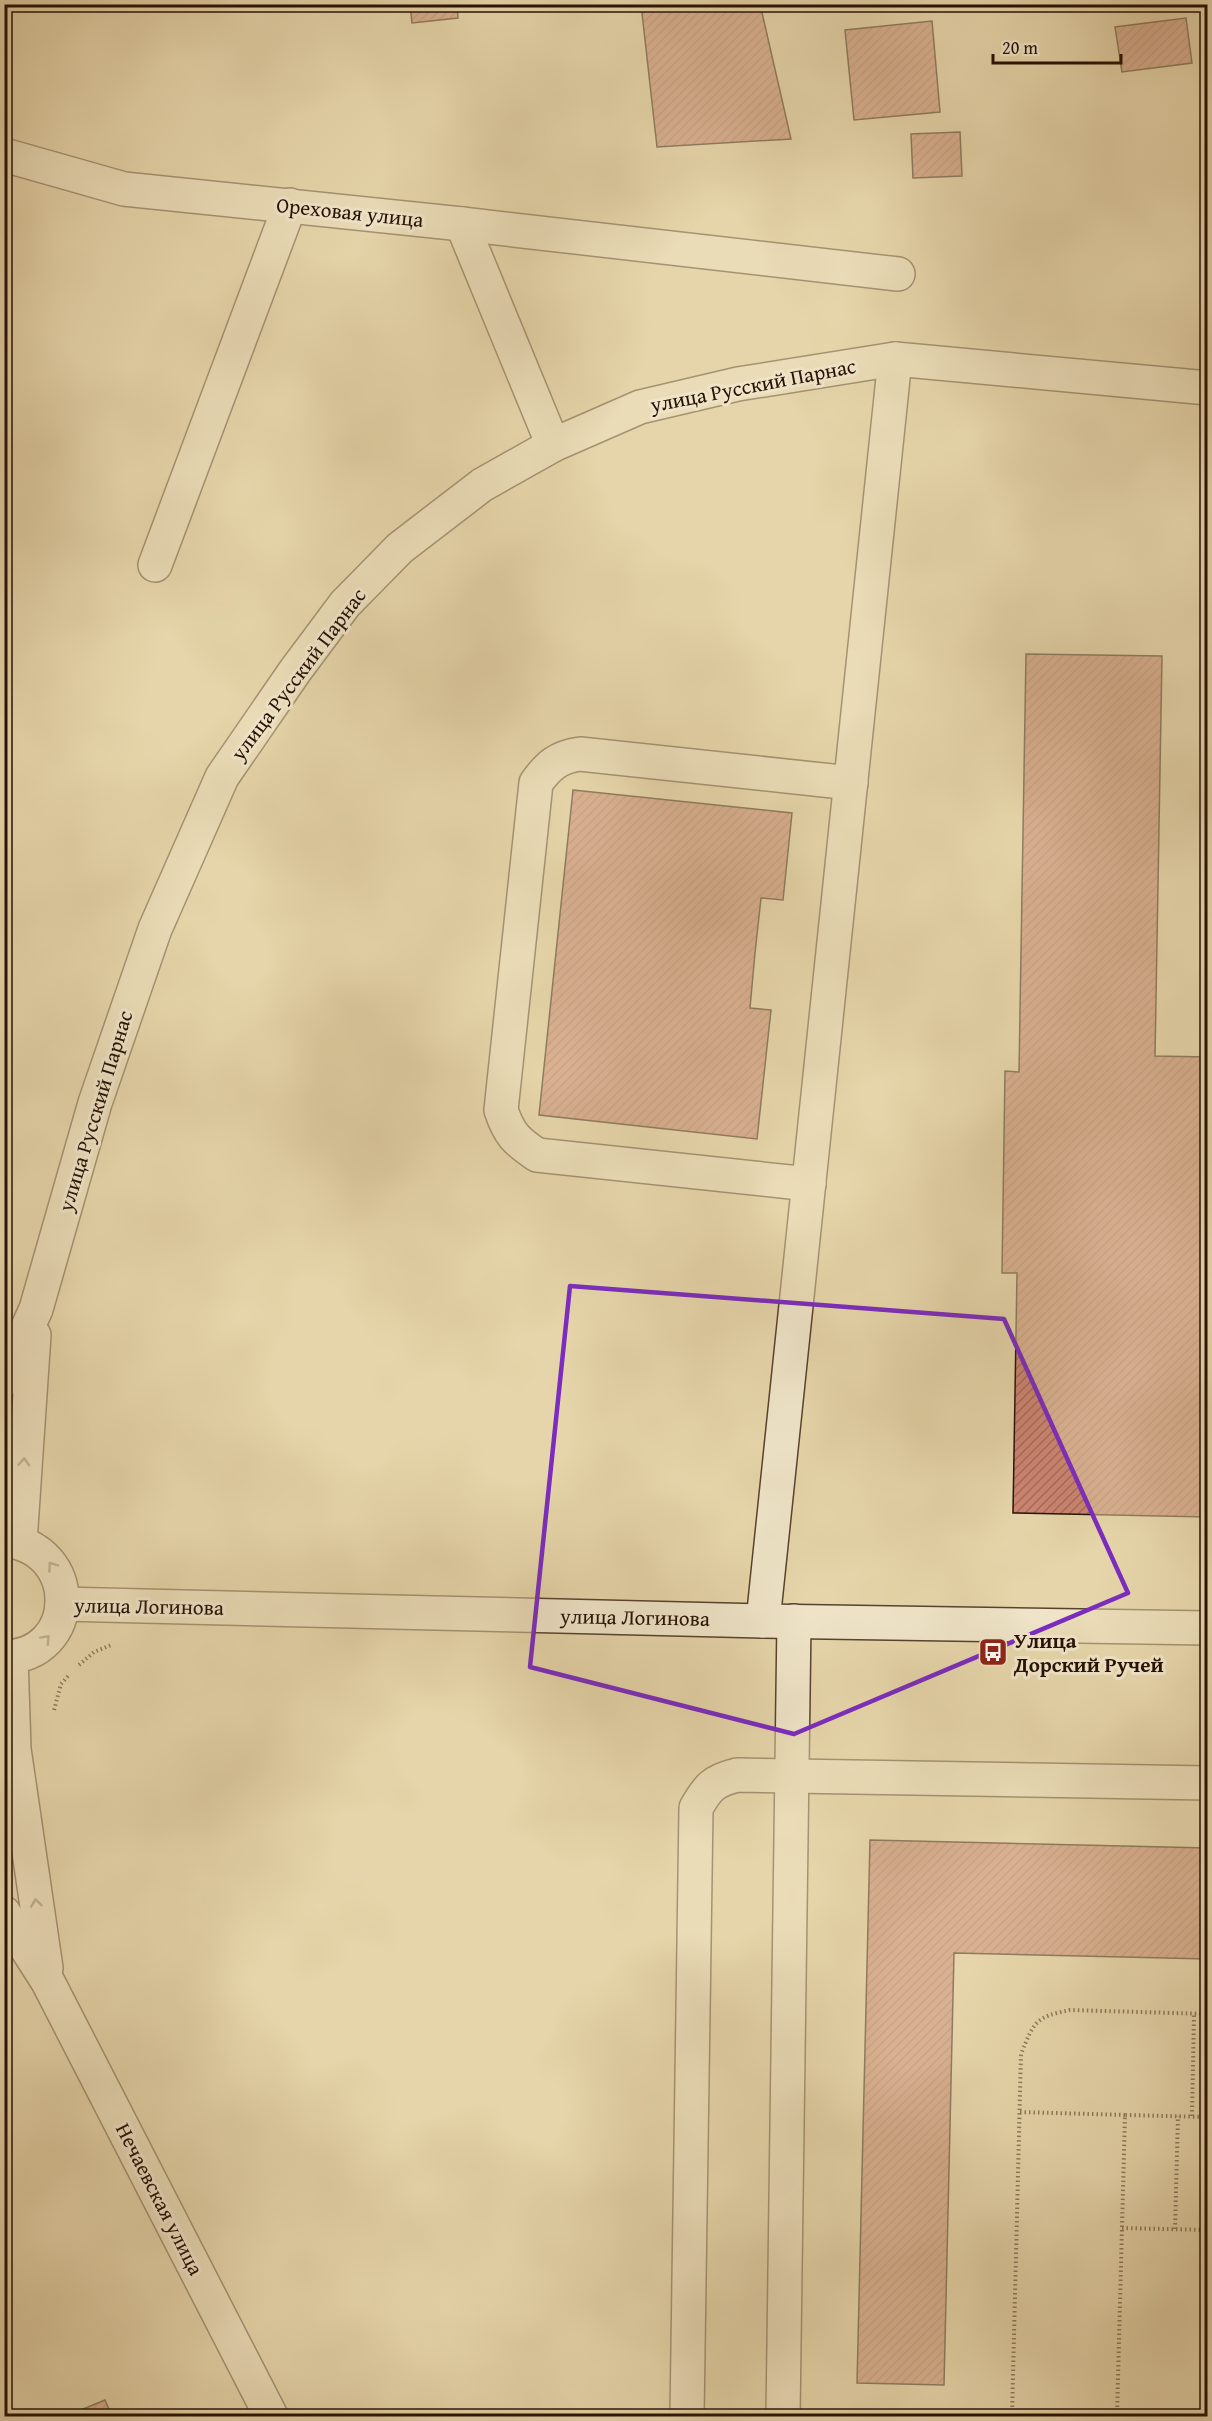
<svg xmlns="http://www.w3.org/2000/svg" width="1212" height="2421" viewBox="0 0 1212 2421" font-family="'Gentium Book Plus',serif">
<defs>
<pattern id="building-hatch" width="6" height="6" patternUnits="userSpaceOnUse" patternTransform="scale(1.5)"><rect width="6" height="6" fill="#cb8471"/><path d="M-1 1l2-2M0 6l6-6M5 7l2-2" fill="none" stroke="#a56b5b"/></pattern>
</defs>
<rect width="100%" height="100%" fill="#e6d5aa"/>
<filter id="stains"><feTurbulence type="fractalNoise" baseFrequency=".00333" numOctaves="4"/><feColorMatrix values="0 0 0 0 .2 0 0 0 0 .09 0 0 0 0 .02 0 0 0 .5 -.17"/></filter>
<radialGradient id="worn" r=".72"><stop offset=".6" stop-color="#630" stop-opacity="0"/><stop offset="1" stop-color="#630" stop-opacity=".3"/></radialGradient>
<g fill="url(#building-hatch)" stroke="#271104" stroke-width="1.5">
<polygon points="410,4 457,4 458,18 412,23"/>
<polygon points="641,4 760,4 791,139 657,147"/>
<polygon points="1186,18 1192,63 1122,72 1115,27"/>
<polygon points="932,21 940,112 854,120 845,30"/>
<polygon points="960,132 962,176 913,178 911,134"/>
<polygon points="1026,654 1162,656 1155,1056 1208,1057 1208,1517 1013,1513 1017,1273 1002,1273 1005,1071 1019,1072"/>
<polygon points="573,790 792,813 783,900 761,898 755,953 750,1008 771,1010 757,1139 539,1115"/>
<polygon points="870,1840 1208,1848 1208,1959 954,1953 944,2385 857,2383"/>
<polygon points="105,2400 112,2416 66,2416"/>
</g>
<g fill="none" stroke-linecap="round" stroke-linejoin="round">
<g stroke="#57422e" stroke-width="36">
<g id="minor">
<polyline points="4,155 124,189 462,224 898,274"/>
<polyline points="462,224 553,445"/>
<polyline points="155,565 290,205"/>
<path d="M809 1184 537 1155C516 1141 509 1134 501 1110L536 783C548 766 558 757 580 754L851 783"/>
<polyline points="4,1380 36,1309 95,1103 155,929 222,777 295,671 345,604 400,548 482,485 553,445 640,407 738,384 895,359 1208,388"/>
<path d="M4 1540C83 1548 80 1656 4 1657"/>
<polyline points="20,1542 34,1335"/>
<polyline points="62,1604 763,1621 1208,1628"/>
<polyline points="763,1621 895,359"/>
<polyline points="11,1657 14,1749 46,1968"/>
<polyline points="4,1913 48,1982 271,2416"/>
<path d="M687 2416 696 1808C708 1787 713 1781 737 1775L1208 1783"/>
<polyline points="783,2416 794,1621"/>
</g>
</g>
<g stroke="#271104" stroke-width="4" stroke-dasharray="1.5 3" stroke-linecap="butt">
<polyline points="79,1665 94,1652 111,1645"/>
<polyline points="54,1710 61,1684 70,1674"/>
<polyline points="1020,2112 1125,2115"/>
<polyline points="1192,2116 1194,2014"/>
<polyline points="1122,2228 1208,2230"/>
<polyline points="1175,2229 1178,2116"/>
<path d="M1012 2416 1021 2054C1034 2022 1035 2017 1070 2010L1208 2014"/>
<polyline points="1117,2416 1125,2115 1208,2117"/>
</g>
<use href="#minor" stroke="#efe4c8" stroke-width="33"/>
</g>
<defs><path id="oneway-chevron" d="M-2-3.5L2.5 0L-2 3.5" fill="none" stroke-width="1.6" stroke-linecap="round" stroke-linejoin="round" transform="scale(1.5)"/></defs>
<g stroke="#958570">
<use href="#oneway-chevron" transform="translate(24 1462) rotate(-87)"/>
<use href="#oneway-chevron" transform="translate(52 1566) rotate(-125)"/>
<use href="#oneway-chevron" transform="translate(46 1639) rotate(-47)"/>
<use href="#oneway-chevron" transform="translate(36 1903) rotate(-98)"/>
</g>
<path d="M0 0H1212V2421H0ZM570 1286 1004 1319 1128 1593 794 1734 530 1667Z" fill="#e6d5aa" fill-opacity=".55" fill-rule="evenodd"/>
<path fill="none" stroke="#7b2cbf" stroke-width="4.5" stroke-linejoin="round" d="M570 1286 1004 1319 1128 1593 794 1734 530 1667Z"/>
<defs>
<g id="bus-square" transform="scale(1.5)"><rect x="-9" y="-9" width="18" height="18" rx="4" fill="#8f2418" stroke="#efe4c8"/><path d="M-5-6H5V4H4V6H2V4H-2V6H-4V4H-5ZM-3.5-4V0h7V-4ZM-3.5 1.2v1.5H-2V1.2ZM2 1.2v1.5H3.5V1.2Z" fill="#fff"/></g>
</defs>
<g fill-rule="evenodd">
<use href="#bus-square" x="993" y="1652"/>
</g>
<g text-anchor="middle" dominant-baseline="central" stroke-width="6" stroke-linejoin="round" paint-order="stroke">
<g font-size="21" fill="#271104" stroke="#efe4c8">
<text transform="translate(350 212) rotate(6)">Ореховая улица</text>
<text transform="translate(753 385) rotate(-11)">улица Русский Парнас</text>
<text transform="translate(298 674) rotate(-53)">улица Русский Парнас</text>
<text transform="translate(95 1111) rotate(-73)">улица Русский Парнас</text>
<text transform="translate(149 1606) rotate(1)">улица Логинова</text>
<text transform="translate(635 1617) rotate(1)">улица Логинова</text>
<text transform="translate(160 2199) rotate(63)">Нечаевская улица</text>
</g>
<g font-size="21" font-weight="bold" fill="#271104" stroke="#efe4c8" text-anchor="start">
<text x="1014" y="1640">Улица<tspan x="1014" dy="24">Дорский Ручей</tspan></text>
</g>
</g>
<rect width="1212" height="2421" fill="none" stroke="#e6d5aa" stroke-width="24"/>
<rect x="6" y="6" width="1200" height="2409" fill="none" stroke="#271104" stroke-width="3"/>
<rect x="12" y="12" width="1188" height="2397" fill="none" stroke="#271104" stroke-width="1.5"/>
<path d="M993 54v9h128v-9" fill="none" stroke="#271104" stroke-width="3"/>
<text x="1002" y="54" font-size="18" fill="#271104" stroke="#efe4c8" stroke-width="4.5" paint-order="stroke">20 m</text>
<rect width="100%" height="100%" filter="url(#stains)"/>
<rect width="100%" height="100%" fill="url(#worn)"/>
</svg>
